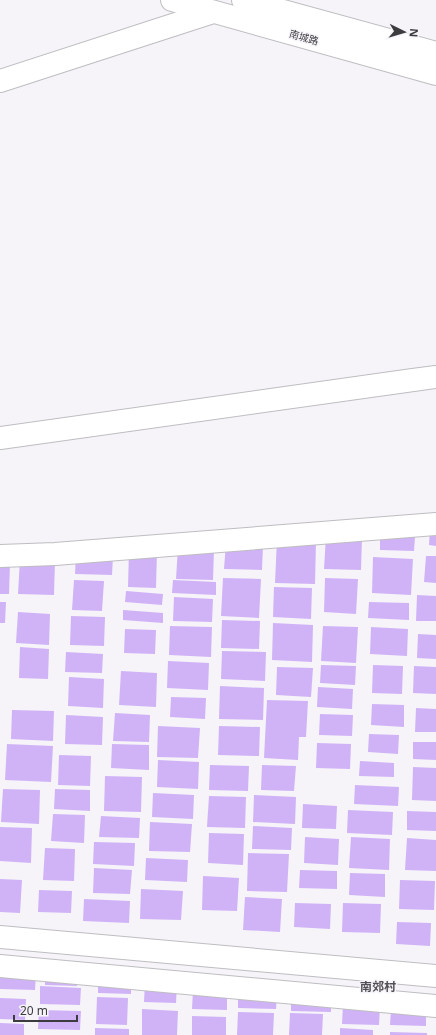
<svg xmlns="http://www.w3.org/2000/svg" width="436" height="1035" viewBox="0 0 436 1035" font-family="'Noto Sans','Noto Sans SC',sans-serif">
<rect width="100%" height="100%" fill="#f6f4f9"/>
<g fill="#d0b3f6">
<polygon points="430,528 436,528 436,546 429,545"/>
<polygon points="380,534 415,536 414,551 380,550"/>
<polygon points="326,536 362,537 361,570 324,569"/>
<polygon points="277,539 316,541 315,584 275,583"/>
<polygon points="226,543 263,545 262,570 224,569"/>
<polygon points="178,547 214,548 213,580 176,579"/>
<polygon points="129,550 157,551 156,588 128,587"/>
<polygon points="76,554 113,556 112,575 75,574"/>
<polygon points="426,556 436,556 436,583 424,582"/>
<polygon points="373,557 413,559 411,595 372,593"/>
<polygon points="20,559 55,560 54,595 18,594"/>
<polygon points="0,563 10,564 9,594 0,594"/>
<polygon points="223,578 261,579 259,618 221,616"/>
<polygon points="325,578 358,579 356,614 324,612"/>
<polygon points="74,580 104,581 102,611 72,610"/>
<polygon points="173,580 216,582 216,595 172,593"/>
<polygon points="274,587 312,588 311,619 273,617"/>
<polygon points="126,591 163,594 162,605 125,602"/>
<polygon points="417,595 436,596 436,621 416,621"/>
<polygon points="174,597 213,599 212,622 173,621"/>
<polygon points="0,602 6,602 5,623 0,623"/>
<polygon points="369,602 409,603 409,620 368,618"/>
<polygon points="123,610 163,613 163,623 123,620"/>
<polygon points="18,612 50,614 49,645 16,643"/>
<polygon points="71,616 105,617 104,646 70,645"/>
<polygon points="222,620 260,621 259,649 221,648"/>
<polygon points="273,623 313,625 312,662 272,660"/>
<polygon points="170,626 212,627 211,657 169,655"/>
<polygon points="323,626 358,627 356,663 321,661"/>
<polygon points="371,627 408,629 407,656 370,654"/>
<polygon points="125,629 156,630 155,654 124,653"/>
<polygon points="418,634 436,635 436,659 417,658"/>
<polygon points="20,647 49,649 48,679 19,678"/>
<polygon points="222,651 266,652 265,681 221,679"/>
<polygon points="66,652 103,654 102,673 65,672"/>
<polygon points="168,661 209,663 208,690 167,688"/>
<polygon points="321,665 356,666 355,685 320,683"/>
<polygon points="373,665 403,666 402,694 372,693"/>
<polygon points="414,666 436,667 436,694 413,693"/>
<polygon points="277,667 313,668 311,697 276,695"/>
<polygon points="121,671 157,673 156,707 119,705"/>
<polygon points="69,677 104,679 103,708 68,706"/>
<polygon points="220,686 264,688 263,720 219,719"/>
<polygon points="318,687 353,689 352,709 317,707"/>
<polygon points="171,697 206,698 205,719 170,717"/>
<polygon points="267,700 308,701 306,737 299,737 298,760 264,758"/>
<polygon points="372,704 404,705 404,727 371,725"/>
<polygon points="416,708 436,709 436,732 415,732"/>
<polygon points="12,710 54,711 53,741 11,739"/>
<polygon points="115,713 150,715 149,742 113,741"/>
<polygon points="320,714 353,715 352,736 319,735"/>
<polygon points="66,715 103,717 102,745 65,744"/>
<polygon points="158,726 200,728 198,758 157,757"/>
<polygon points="219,726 260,727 259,756 218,755"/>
<polygon points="369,734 399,735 398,754 368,752"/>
<polygon points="413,742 436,742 436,760 413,759"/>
<polygon points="317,743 351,744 350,769 316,768"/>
<polygon points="7,744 53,746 51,782 5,780"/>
<polygon points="112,744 149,745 149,770 111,768"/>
<polygon points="59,755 91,756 90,786 58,785"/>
<polygon points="158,760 199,762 198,789 157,787"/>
<polygon points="360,761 394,763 394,777 359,776"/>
<polygon points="210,765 249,766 248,791 209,790"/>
<polygon points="262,765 296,766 294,791 261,790"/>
<polygon points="413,767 436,768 436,801 412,800"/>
<polygon points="105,776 142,777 141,812 104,811"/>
<polygon points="355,785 399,787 398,806 354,804"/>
<polygon points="3,789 40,790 39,824 1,822"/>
<polygon points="55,789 90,790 90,811 54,809"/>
<polygon points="153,793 194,795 193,819 152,817"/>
<polygon points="254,795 296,797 295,824 253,822"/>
<polygon points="209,796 246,797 245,828 207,827"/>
<polygon points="303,804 337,806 336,829 302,828"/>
<polygon points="348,810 393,812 392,835 347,833"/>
<polygon points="407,811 436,812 436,831 407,830"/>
<polygon points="53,814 85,815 84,843 51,841"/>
<polygon points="101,816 140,818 139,838 99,837"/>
<polygon points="150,822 192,824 190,852 149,851"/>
<polygon points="253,826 292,828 291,850 252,849"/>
<polygon points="0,827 32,828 31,863 0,861"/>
<polygon points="209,833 244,834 243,865 208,863"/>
<polygon points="305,837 339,839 338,865 304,863"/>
<polygon points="351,837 390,839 389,870 349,868"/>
<polygon points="407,838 436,840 436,871 405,870"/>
<polygon points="94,842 135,843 134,866 93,864"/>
<polygon points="45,848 75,849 74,881 43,880"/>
<polygon points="248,853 289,854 287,892 247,891"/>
<polygon points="146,858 188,860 187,882 145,880"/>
<polygon points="94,868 132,870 130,894 93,893"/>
<polygon points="300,870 337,871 337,889 299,888"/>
<polygon points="350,873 385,874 385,897 349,895"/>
<polygon points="203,876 239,878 237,911 202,910"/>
<polygon points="0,879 22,880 20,913 0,912"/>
<polygon points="400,880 435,881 434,910 399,909"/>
<polygon points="141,889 183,891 181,920 140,919"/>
<polygon points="39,890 72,891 71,913 38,912"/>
<polygon points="245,897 282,899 280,932 243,930"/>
<polygon points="84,899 130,901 129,923 83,921"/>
<polygon points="295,903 331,904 330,929 294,927"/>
<polygon points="343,903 381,904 380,933 342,932"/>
<polygon points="397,922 431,923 430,946 396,944"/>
<polygon points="0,972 36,973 35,990 0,989"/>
<polygon points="45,975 77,976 77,986 45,985"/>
<polygon points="98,981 131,982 131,994 98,993"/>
<polygon points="145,983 177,985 176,1003 144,1002"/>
<polygon points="40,986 81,988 80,1005 40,1004"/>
<polygon points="193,990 227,991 227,1010 192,1009"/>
<polygon points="238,993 277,994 276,1009 238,1008"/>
<polygon points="97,997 128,998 127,1025 96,1024"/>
<polygon points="291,997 331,998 331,1012 291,1011"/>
<polygon points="0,998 26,999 25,1020 0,1019"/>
<polygon points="343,1004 380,1006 379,1025 342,1024"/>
<polygon points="142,1009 178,1011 177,1035 142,1035"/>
<polygon points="39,1010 81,1011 80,1030 38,1029"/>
<polygon points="391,1010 426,1012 426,1026 390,1025"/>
<polygon points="238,1012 274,1013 273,1035 237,1035"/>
<polygon points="290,1013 323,1014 322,1035 289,1035"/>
<polygon points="192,1016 226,1017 226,1035 192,1035"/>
<polygon points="0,1023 24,1024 24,1035 0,1035"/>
<polygon points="95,1028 129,1029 129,1035 95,1035"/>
<polygon points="340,1028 373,1030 373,1035 340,1035"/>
<polygon points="390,1032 427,1033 427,1035 390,1035"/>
</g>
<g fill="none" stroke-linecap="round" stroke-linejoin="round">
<g stroke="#bebdc1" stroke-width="24">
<g id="minor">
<polyline points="0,81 213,12"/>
<polyline points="0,438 413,380 436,377"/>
<polyline points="0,556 55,554 436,524"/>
<polyline points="0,937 436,976"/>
<polyline points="0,966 436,1006"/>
</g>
</g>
<g stroke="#bebdc1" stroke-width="24">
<g id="tertiary">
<polyline points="172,0 436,74"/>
<polyline points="243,0 436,53"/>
</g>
</g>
<use href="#minor" stroke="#fff" stroke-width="22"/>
<use href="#tertiary" stroke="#fff" stroke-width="22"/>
</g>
<g text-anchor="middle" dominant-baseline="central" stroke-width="3" stroke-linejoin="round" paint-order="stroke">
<g font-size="10" fill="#3c3b3d" stroke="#f6f4f9">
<text transform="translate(304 37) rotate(16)">南城路</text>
</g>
<g font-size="12" font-weight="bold" fill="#515054" stroke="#f6f4f9">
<text x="378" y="986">南郊村</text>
</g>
</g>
<g transform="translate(404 32) rotate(95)" stroke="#f6f4f9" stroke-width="3" paint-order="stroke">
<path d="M0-3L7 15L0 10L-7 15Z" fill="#3c3b3d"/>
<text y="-6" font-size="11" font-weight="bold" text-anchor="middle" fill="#3c3b3d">N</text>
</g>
<path d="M14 1015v6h63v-6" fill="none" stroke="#3c3b3d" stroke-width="2"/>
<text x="20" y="1015" font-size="12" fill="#3c3b3d" stroke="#f6f4f9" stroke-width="3" paint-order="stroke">20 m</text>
</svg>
